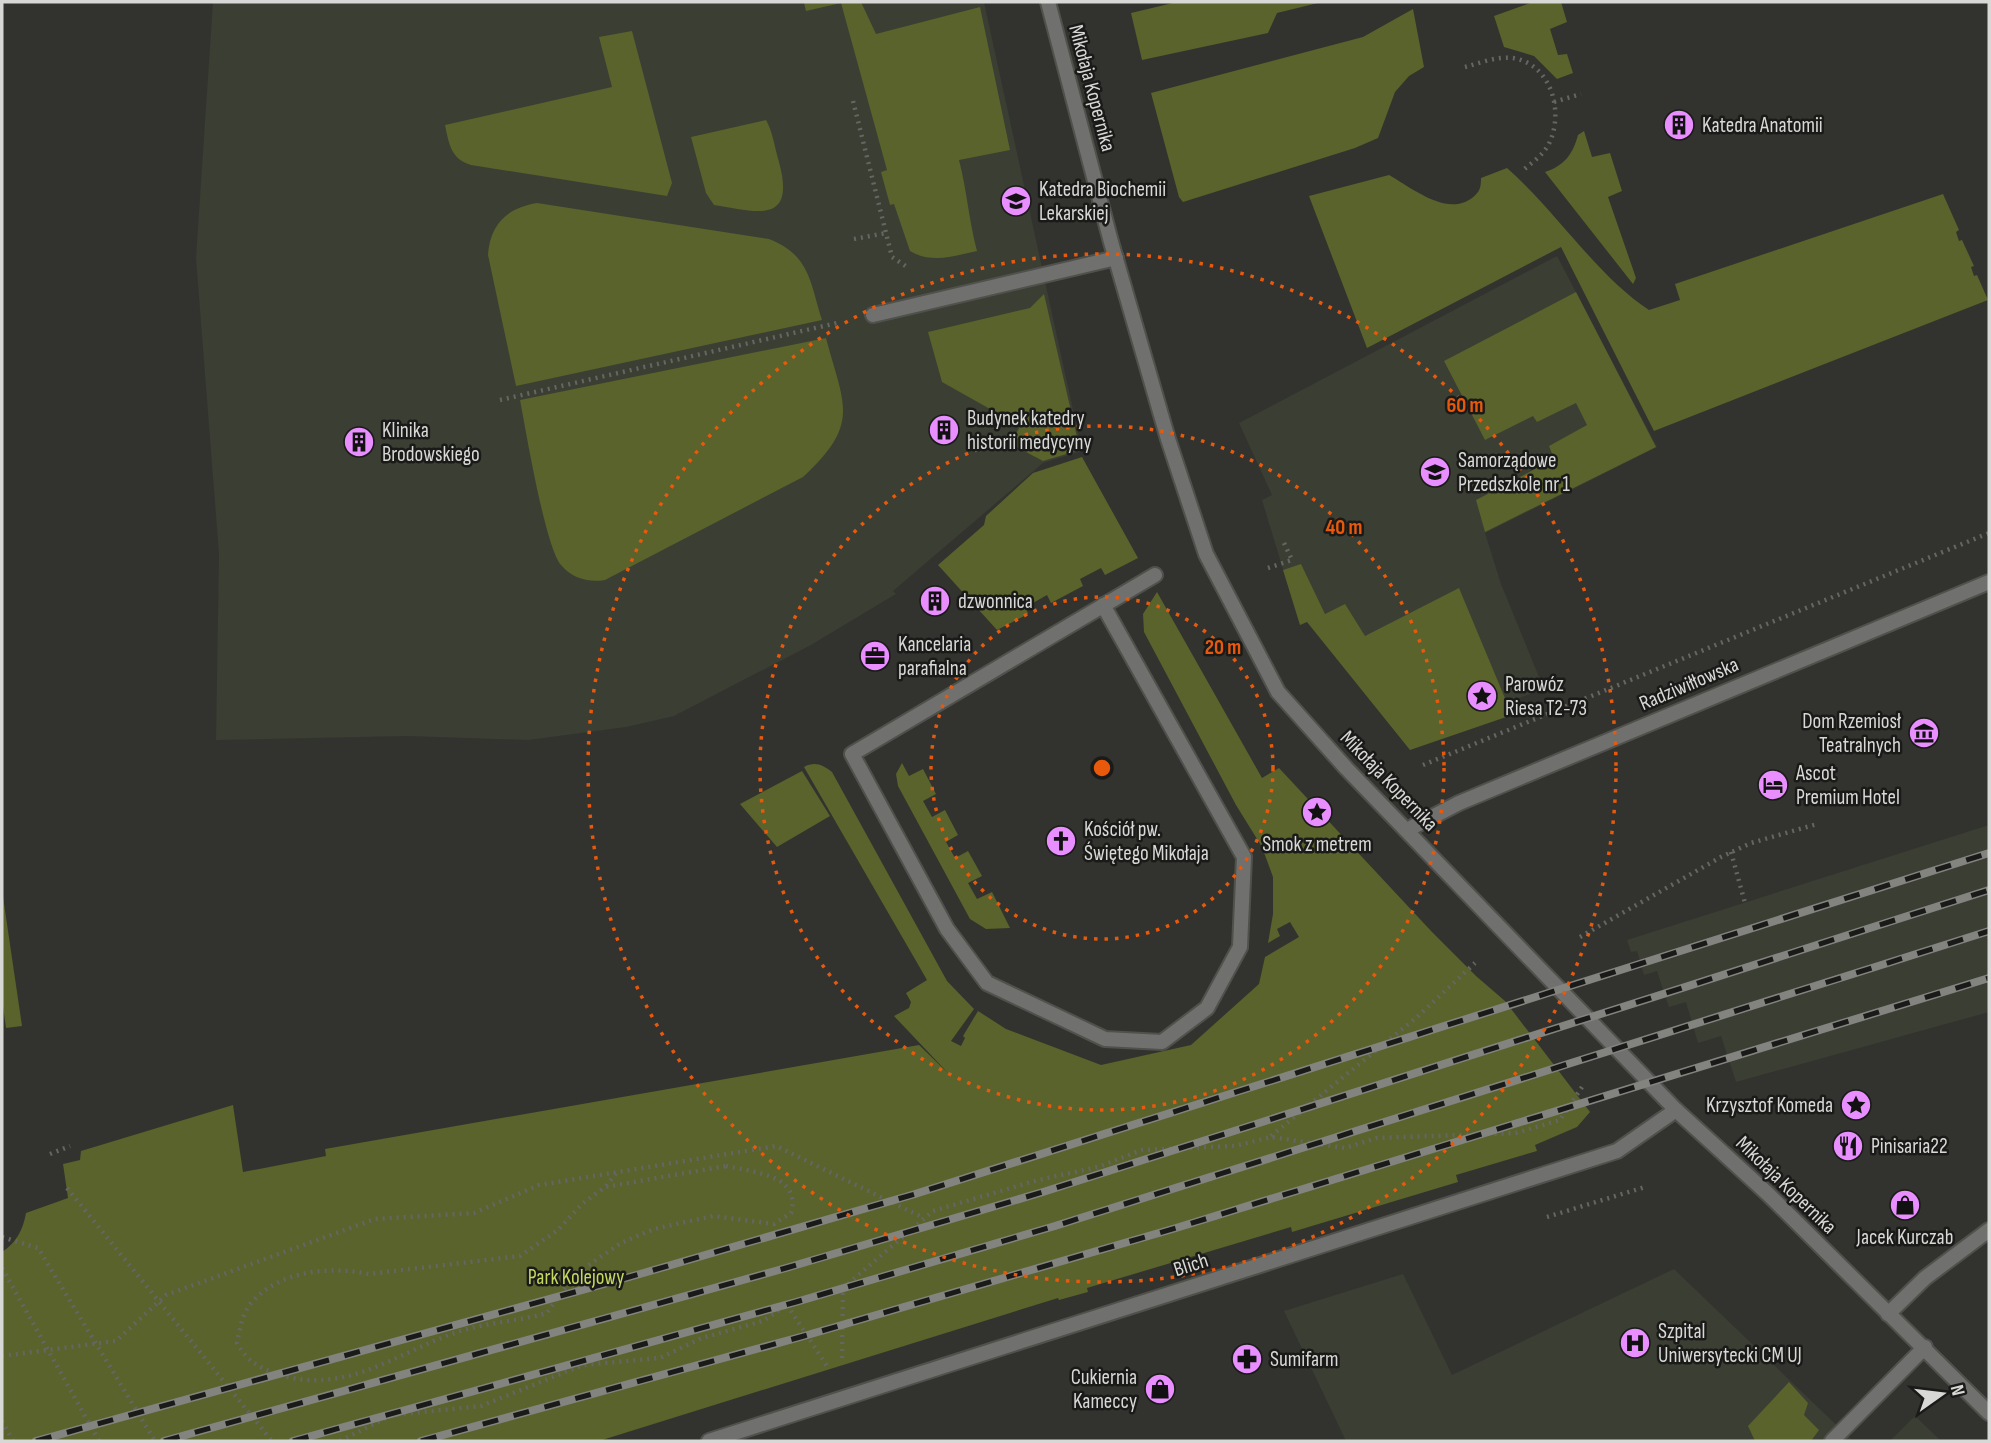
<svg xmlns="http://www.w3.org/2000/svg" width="1991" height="1443" viewBox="0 0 1991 1443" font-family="'Sofia Sans Condensed',sans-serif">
<rect width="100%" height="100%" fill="#32332e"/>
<g fill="#3b3e33">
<polygon points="213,2 984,2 1082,451 1043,463 893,591 896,594 811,645 674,716 626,727 528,740 407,736 216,740 219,554 196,258"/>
<polygon points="1557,256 1657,447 1485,533 1501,584 1544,689 1419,735 1325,613 1300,625 1262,500 1272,495 1239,423"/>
<polygon points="1989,825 1989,1012 1736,1082 1721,1036 1698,1043 1686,1002 1669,1007 1657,971 1644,975 1637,951 1631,952 1627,940"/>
<polygon points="1674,1269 1853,1441 1346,1441 1284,1311 1403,1274 1452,1375"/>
<polygon points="1915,1416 1941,1441 1890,1441"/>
</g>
<g fill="#59632b">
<path d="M810 2H861L876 34 980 7 1010 150 959 160C967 191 969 221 977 251 954 256 932 264 910 251L894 204 890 205 881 172 887 170 841 3 806 11 804 3Z"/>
<polygon points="1177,2 1322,2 1277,13 1268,33 1142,60 1131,13"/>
<polygon points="1533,2 1561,2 1567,22 1550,29 1558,55 1567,54 1573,73 1557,79 1534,56 1504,47 1494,16"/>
<polygon points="1413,9 1424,67 1409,76 1395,92 1378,138 1355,148 1183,202 1179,197 1151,93 1363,37"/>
<path d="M632 31 672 183 667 196 471 165C451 159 449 144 445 125L612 87 599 37Z"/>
<path d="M766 120C773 132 775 149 779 162 796 225 757 212 714 205L706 193 691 137Z"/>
<path d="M1584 131 1592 157 1610 153 1622 191 1608 197 1636 278 1633 284 1545 172C1564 166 1573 154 1578 135Z"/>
<path d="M1507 168C1556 211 1597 276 1649 310L1680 300 1675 284 1943 194 1959 230 1956 232 1959 241 1962 240 1974 266 1971 267 1974 276 1977 275 1988 300 1654 431 1561 247 1367 348 1309 196 1389 175C1412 188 1447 217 1472 198 1480 192 1481 187 1481 178Z"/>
<path d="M537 203 769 239C810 255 810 282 822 320L516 386 488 255C490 224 507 208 537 203Z"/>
<polygon points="1576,292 1656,447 1485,532 1476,500 1554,459 1549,446 1587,425 1576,403 1537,422 1533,416 1485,440 1444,361"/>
<polygon points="1044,294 1080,450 1043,461 1011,444 1020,426 942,382 928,332 1030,308"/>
<path d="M826 338C844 406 861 423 803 477L605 580C588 583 572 578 561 565 545 546 526 431 520 400Z"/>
<polygon points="1082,457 1138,558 1105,575 1101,568 1080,579 1083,586 1051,603 1047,595 1026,607 1028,614 997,630 938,565 984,525 986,516 1033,473"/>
<polygon points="1301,564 1325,614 1345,604 1365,636 1459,588 1512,715 1410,750 1307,622 1300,625 1283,570"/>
<path d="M1157 592 1262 778 1279 768 1432 932 1476 976 1505 1001 1590 1112 1577 1127 1535 1145 1537 1151 1456 1175 1458 1182 1292 1232 1291 1227 1087 1288 1088 1292 1059 1300 1058 1298 599 1441H2V1252C16 1243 23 1230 26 1213L68 1198 63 1164 80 1160 81 1151 233 1105 243 1172 326 1156 325 1149 919 1045 948 1073 894 1016 909 1008 911 1002 906 993 927 980 804 767C815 761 823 765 832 772L947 981 974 1009 951 1041 961 1046 965 1038 963 1036 978 1011 1006 1029 1101 1065 1191 1045 1259 984 1265 957 1299 937 1290 922 1277 929 1280 936 1268 943 1273 914V877L1262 847 1236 805 1144 632 1143 614Z"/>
<polygon points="902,763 909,776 923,769 936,794 923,801 932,817 945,810 958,835 946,842 955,858 968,851 982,876 968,883 977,899 992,892 1010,928 986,929 970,919 898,786 896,774"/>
<polygon points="802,771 830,816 777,847 740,804"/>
<polygon points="2,890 22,1026 6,1028 2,999"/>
<polygon points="1789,1382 1808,1403 1804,1415 1819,1430 1811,1441 1755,1441 1748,1426"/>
</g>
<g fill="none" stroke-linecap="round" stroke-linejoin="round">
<g stroke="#50514c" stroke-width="18">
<g id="lane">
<polyline points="873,315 1116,258"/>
<polyline points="1103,605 1244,857 1240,947 1207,1008 1162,1042 1105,1039 987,983 947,929 852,754 1155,575"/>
<polyline points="1888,1314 1925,1278 1989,1230"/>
<polyline points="1832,1441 1925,1347"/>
</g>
</g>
<g stroke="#50514c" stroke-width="18">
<g id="street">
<polyline points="1048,2 1111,242 1168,439 1206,554 1278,692 1346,768 1676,1110 1768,1194 1989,1413"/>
<polyline points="1407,830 1459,803 1989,582"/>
<polyline points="709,1441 1617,1151 1676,1110"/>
</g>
</g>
<g stroke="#656661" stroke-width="4.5" stroke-dasharray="2 5" stroke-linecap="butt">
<path d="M1465 67C1480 63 1497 56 1513 58 1550 64 1563 108 1551 139 1546 153 1533 162 1522 171"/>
<polyline points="853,101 892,257 907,267"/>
<polyline points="1554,102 1581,94"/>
<polyline points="854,239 886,233"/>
<polyline points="500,400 837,323"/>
<polyline points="1268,568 1292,560 1284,543"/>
<polyline points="1423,765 1989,533"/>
<polyline points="1731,852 1745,903"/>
<polyline points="1580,937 1721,857 1751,843 1817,824"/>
<polyline points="1271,1136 1417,1017 1475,963"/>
<polyline points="50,1154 70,1146"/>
<path d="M726 1166C753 1172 802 1175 791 1213L774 1224 713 1216 654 1229 621 1243 574 1275 547 1313C520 1321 491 1322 464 1330 398 1350 349 1397 277 1374 258 1367 247 1361 237 1343 240 1329 242 1313 252 1302 281 1270 330 1266 369 1274L520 1256 558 1230 582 1204 605 1187Z"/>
<polyline points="606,1186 617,1172"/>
<polyline points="67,1188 272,1441"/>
<polyline points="1547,1217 1645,1187"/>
<polyline points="2,1237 38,1248 155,1441"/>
<polyline points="2,1268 99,1441"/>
<polyline points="787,1305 827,1366"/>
<polyline points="2,1356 116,1341 166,1295 375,1219 474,1213 539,1185 776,1146 924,1218"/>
<polyline points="842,1358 843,1288"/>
<polyline points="2,1421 13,1441"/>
<polyline points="340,1441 392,1415 481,1406 583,1365 660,1358 702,1338 763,1321 791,1302 843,1288 933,1211 1038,1180 1098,1167 1142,1150 1235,1146 1271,1137 1345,1148 1377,1138 1516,1133 1560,1120 1582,1087"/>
</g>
<use href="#lane" stroke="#70706e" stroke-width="14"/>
<use href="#street" stroke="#70706e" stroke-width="14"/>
<g stroke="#838480" stroke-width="8">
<g id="rail">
<polyline points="1471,700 1493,691"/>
<polyline points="36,1441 640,1274 915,1194 1989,853"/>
<polyline points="164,1441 786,1268 1043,1192 1989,890"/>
<polyline points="293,1441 796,1302 1055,1226 1989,931"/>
<polyline points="421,1441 804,1336 1176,1228 1989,978"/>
</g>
</g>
<use href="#rail" stroke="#1a1b19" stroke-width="5" stroke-dasharray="16" stroke-linecap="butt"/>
</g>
<g fill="none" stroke="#e8590c" stroke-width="3.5" stroke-dasharray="3.5 7">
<circle cx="1102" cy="768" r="171"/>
<circle cx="1102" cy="768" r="342"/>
<circle cx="1102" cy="768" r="514"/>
</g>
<defs>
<g id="building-disc" transform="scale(1.575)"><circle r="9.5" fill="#e98efe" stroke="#1a1b19"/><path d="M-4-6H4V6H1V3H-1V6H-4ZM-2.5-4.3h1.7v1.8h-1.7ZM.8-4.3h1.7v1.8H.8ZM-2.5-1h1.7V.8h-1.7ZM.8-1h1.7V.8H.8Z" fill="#111"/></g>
<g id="university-disc" transform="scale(1.575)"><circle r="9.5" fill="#e98efe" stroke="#1a1b19"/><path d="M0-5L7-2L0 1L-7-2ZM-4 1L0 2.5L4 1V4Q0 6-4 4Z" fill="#111"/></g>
<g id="school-disc" transform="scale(1.575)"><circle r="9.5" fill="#e98efe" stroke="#1a1b19"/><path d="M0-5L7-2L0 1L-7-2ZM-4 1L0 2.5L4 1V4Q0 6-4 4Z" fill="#111"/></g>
<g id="office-disc" transform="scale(1.575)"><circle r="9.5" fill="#e98efe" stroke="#1a1b19"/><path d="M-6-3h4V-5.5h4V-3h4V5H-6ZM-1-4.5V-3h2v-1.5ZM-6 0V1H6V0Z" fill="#111"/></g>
<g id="sight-disc" transform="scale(1.575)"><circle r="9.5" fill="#e98efe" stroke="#1a1b19"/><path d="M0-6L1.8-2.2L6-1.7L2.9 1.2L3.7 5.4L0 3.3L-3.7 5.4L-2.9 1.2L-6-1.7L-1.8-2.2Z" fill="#111"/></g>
<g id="museum-disc" transform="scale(1.575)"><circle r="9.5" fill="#e98efe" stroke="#1a1b19"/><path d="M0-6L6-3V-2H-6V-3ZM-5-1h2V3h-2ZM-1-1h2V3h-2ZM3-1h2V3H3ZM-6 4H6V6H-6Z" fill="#111"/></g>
<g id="hotel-disc" transform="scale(1.575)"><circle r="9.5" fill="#e98efe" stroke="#1a1b19"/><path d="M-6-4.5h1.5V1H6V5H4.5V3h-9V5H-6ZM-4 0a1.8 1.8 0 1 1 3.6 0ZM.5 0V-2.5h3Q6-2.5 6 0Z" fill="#111"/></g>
<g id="church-disc" transform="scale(1.575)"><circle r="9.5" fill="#e98efe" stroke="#1a1b19"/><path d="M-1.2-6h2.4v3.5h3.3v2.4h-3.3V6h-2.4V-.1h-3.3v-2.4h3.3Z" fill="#111"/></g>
<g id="restaurant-disc" transform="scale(1.575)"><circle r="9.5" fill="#e98efe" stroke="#1a1b19"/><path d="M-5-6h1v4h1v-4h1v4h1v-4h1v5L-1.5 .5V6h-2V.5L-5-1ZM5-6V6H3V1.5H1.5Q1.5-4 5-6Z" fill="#111"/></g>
<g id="shop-disc" transform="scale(1.575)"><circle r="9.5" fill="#e98efe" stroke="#1a1b19"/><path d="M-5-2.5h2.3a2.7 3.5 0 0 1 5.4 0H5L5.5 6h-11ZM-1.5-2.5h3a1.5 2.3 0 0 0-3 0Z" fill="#111"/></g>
<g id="hospital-disc" transform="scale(1.575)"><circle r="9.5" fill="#e98efe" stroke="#1a1b19"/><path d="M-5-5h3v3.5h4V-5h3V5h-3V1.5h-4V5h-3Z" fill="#111"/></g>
<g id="pharmacy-disc" transform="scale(1.575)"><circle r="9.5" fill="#e98efe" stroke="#1a1b19"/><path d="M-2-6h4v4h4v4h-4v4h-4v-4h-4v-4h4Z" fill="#111"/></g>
</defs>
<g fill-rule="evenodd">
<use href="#building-disc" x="1679" y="125"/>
<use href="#university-disc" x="1016" y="201"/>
<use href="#building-disc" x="944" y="430"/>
<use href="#building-disc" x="359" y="442"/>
<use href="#school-disc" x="1435" y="472"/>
<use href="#building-disc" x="935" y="601"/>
<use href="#office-disc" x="875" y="656"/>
<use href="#sight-disc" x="1482" y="696"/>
<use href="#museum-disc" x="1924" y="733"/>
<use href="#hotel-disc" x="1773" y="785"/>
<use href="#sight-disc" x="1317" y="812"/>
<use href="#church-disc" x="1061" y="841"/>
<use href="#sight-disc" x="1856" y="1105"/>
<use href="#restaurant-disc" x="1848" y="1146"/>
<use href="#shop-disc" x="1905" y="1205"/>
<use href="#hospital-disc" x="1635" y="1343"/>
<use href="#pharmacy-disc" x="1247" y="1359"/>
<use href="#shop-disc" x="1160" y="1389"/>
</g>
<g text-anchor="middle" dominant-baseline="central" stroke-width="5" stroke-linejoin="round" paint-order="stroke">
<g font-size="21" fill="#d8d9d6" stroke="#1a1b19">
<text transform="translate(1092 88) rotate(75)">Mikołaja Kopernika</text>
<text transform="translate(1689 684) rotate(-23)">Radziwiłłowska</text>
<text transform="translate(1389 781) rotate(46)">Mikołaja Kopernika</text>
<text transform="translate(1786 1185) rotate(44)">Mikołaja Kopernika</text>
<text transform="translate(1191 1265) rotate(-18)">Blich</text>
</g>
<g font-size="21" fill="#d8d9d6" stroke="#1a1b19" text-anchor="start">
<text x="1702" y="125">Katedra Anatomii</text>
<text x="1039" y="189">Katedra Biochemii<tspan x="1039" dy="24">Lekarskiej</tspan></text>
<text x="967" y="418">Budynek katedry<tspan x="967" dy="24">historii medycyny</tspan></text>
<text x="382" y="430">Klinika<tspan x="382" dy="24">Brodowskiego</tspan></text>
<text x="1458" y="460">Samorządowe<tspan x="1458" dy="24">Przedszkole nr 1</tspan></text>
<text x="958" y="601">dzwonnica</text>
<text x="898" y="644">Kancelaria<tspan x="898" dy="24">parafialna</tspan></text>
<text x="1505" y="684">Parowóz<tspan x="1505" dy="24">Riesa T2-73</tspan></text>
<text x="1901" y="721" text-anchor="end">Dom Rzemiosł<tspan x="1901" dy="24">Teatralnych</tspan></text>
<text x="1796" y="773">Ascot<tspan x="1796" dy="24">Premium Hotel</tspan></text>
<text x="1084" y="829">Kościół pw.<tspan x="1084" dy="24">Świętego Mikołaja</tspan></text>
<text x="1317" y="844" text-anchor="middle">Smok z metrem</text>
<text x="1833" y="1105" text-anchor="end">Krzysztof Komeda</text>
<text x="1871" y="1146">Pinisaria22</text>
<text x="1905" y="1237" text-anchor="middle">Jacek Kurczab</text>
<text x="1658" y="1331">Szpital<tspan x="1658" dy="24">Uniwersytecki CM UJ</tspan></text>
<text x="1270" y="1359">Sumifarm</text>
<text x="1137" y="1377" text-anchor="end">Cukiernia<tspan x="1137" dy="24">Kameccy</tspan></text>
</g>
<g font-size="21" fill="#c4d95e" stroke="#1a1b19">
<text x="576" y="1277">Park Kolejowy</text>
</g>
</g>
<circle cx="1102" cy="768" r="10" fill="#e8590c" stroke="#1a1b19" stroke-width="3.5"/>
<g font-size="21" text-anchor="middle" font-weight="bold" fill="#e8590c" stroke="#1a1b19" stroke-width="5" stroke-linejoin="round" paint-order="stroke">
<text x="1465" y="412">60 m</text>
<text x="1344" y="534">40 m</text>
<text x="1223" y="654">20 m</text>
</g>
<rect width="1991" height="1443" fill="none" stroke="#d8d9d6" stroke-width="7"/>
<g transform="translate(1942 1394) rotate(76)" stroke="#1a1b19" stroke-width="5" paint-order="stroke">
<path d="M0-5L12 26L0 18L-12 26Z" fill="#d8d9d6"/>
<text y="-10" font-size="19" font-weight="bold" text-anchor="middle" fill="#d8d9d6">N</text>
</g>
</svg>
